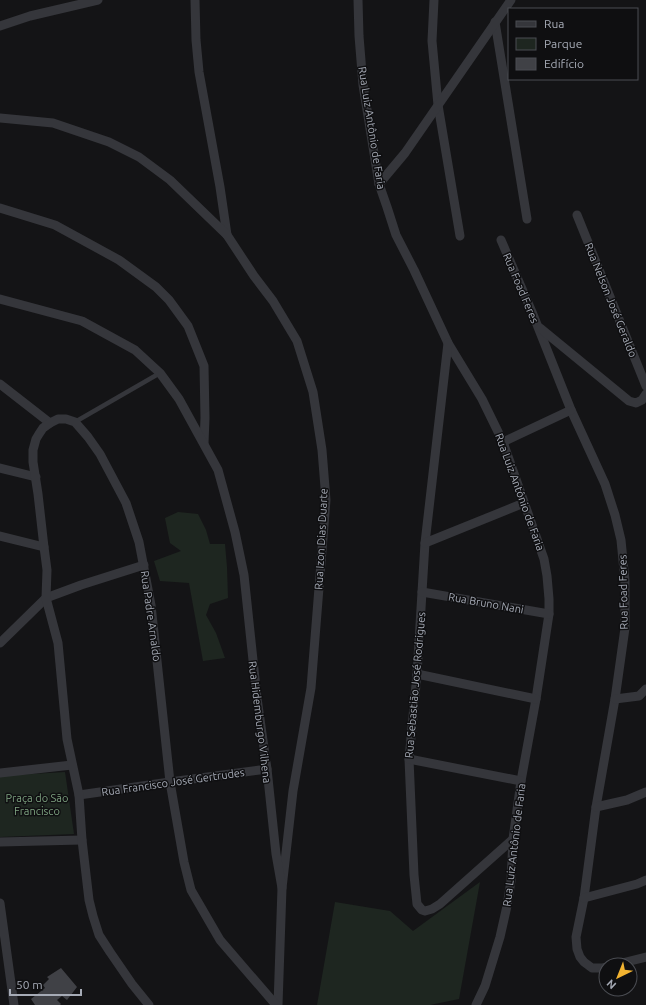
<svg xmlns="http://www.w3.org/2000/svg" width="646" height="1005" viewBox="0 0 646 1005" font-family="Ubuntu,sans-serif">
<rect width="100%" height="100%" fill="#141416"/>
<g fill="#1e2620">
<polygon points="178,512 198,514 206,530 210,544 225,544 227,567 228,598 210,604 206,615 216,633 225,658 203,661 189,583 160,581 154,561 181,551 170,543 165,518"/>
<polygon points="65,772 74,834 0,837 0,776"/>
<polygon points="480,882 459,999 430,1005 317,1005 335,902 390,911 413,931"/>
</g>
<polygon fill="#404146" points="61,968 77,987 67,1000 62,996 57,1000 61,1004 60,1005 35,1005 31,999 45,988 43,985 49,979 47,977"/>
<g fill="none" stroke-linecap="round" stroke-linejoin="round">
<polyline stroke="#35363b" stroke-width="4.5" points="75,422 160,373"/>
<g stroke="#35363b" stroke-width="9">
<polyline points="195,0 196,40 199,72 220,187 227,235"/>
<polyline points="358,0 359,36 363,85 379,184 387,207 396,235 414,270 448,343 482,399 503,442 544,559 547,576 549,599 549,614 536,699 521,781 513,839 511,881 507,906 500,937 485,986 476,1005"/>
<polyline points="434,0 432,41 438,105 460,236"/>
<polyline points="495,22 527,219"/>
<polyline points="0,26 30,16 98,0"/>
<polyline points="0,118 53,123 109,142 139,157 170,180 227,235 254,276 273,301 297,341 313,392 322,450 326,500 311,688 293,791 282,888"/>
<polyline points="379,184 405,153 511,0"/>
<polyline points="0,208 55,225 119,260 156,287 169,300 188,326 204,366 205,418 204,443"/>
<polyline points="577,215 646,386"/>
<polyline points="501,240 532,312 571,410 605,484 615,515 621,540 625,581 625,628 615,699 596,807 584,898 576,937 577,949 580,957 584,962 592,968 602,968 606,967"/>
<polyline points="0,299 82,321 135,350 160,373 179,399 218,470 235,532 244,575 257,698 267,769 276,854 282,888 278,1005"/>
<polyline points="540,328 629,401 636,403 642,400 646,394"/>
<polyline points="448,343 425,543 417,674 409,759 414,875 417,904 422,910 425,911 432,909 440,904 513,839"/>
<polyline points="0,384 50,423"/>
<polyline points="503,442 571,410"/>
<polyline points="0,468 36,477"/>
<polyline points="0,536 44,547"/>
<polyline points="425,543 524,503"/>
<polyline points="422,592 549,614"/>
<polyline points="0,643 46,598 81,585 144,565"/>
<polyline points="417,674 536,699"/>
<polyline points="615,699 639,696 646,689"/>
<polyline points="409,759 521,781"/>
<polyline points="0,773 72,765"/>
<polyline points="79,795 170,782 267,769"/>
<polyline points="596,807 627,800 646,792"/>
<polyline points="0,842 82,840"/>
<polyline points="584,898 637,884 646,880"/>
<polyline points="0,903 14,1005"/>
<polyline points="614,965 646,957"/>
<polyline points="149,1005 132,984 110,952 99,935 93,916 89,900 82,840 79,795 67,739 58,643 46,598 47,570 44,547 38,494 33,462 33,450 36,439 39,434 43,428 50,423 58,419 66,419 75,422 88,437 100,454 126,503 139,542 151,605 170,782 184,862 191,890 220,940 276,1005"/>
</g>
</g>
<g text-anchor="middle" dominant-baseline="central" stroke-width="3" stroke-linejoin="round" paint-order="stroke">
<g font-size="11" fill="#a6abb6" stroke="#0f0f11">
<text transform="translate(372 128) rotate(81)">Rua Luiz Antônio de Faria</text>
<text transform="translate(521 288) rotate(67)">Rua Foad Feres</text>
<text transform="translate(611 300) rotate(68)">Rua Nelson José Geraldo</text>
<text transform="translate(520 492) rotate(70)">Rua Luiz Antônio de Faria</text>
<text transform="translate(321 539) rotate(-87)">Rua Izon Dias Duarte</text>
<text transform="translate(623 592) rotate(-91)">Rua Foad Feres</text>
<text transform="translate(486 603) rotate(10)">Rua Bruno Nani</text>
<text transform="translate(151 616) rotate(82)">Rua Padre Arnaldo</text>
<text transform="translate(415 685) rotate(-85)">Rua Sebastião José Rodrigues</text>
<text transform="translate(260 722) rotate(83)">Rua Hidemburgo Vilhena</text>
<text transform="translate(173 782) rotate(-8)">Rua Francisco José Gertrudes</text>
<text transform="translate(514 845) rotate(-83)">Rua Luiz Antônio de Faria</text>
</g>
<g font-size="11" fill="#7da280" stroke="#0f0f11">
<text x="37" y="798">Praça do São<tspan x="37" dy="13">Francisco</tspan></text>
</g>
</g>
<rect x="508" y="8" width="130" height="72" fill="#0f0f11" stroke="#4b4d53"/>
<rect x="516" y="21" width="20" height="6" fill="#35363b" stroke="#4b4d53"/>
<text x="544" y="28" font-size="12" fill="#a6abb6">Rua</text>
<rect x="516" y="38" width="20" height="12" fill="#1e2620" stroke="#4b4d53"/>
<text x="544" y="48" font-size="12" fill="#a6abb6">Parque</text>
<rect x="516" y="58" width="20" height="12" fill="#404146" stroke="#4b4d53"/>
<text x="544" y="68" font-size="12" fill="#a6abb6">Edifício</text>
<g transform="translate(618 977) rotate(223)"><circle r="19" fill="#0f0f11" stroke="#4b4d53"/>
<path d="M0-3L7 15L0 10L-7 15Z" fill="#f2b331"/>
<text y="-6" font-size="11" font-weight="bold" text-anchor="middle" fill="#a6abb6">N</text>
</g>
<path d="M10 989v6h71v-6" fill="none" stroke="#a6abb6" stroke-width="2"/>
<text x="16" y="989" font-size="12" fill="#a6abb6" stroke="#0f0f11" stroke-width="3" paint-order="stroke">50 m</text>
</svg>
